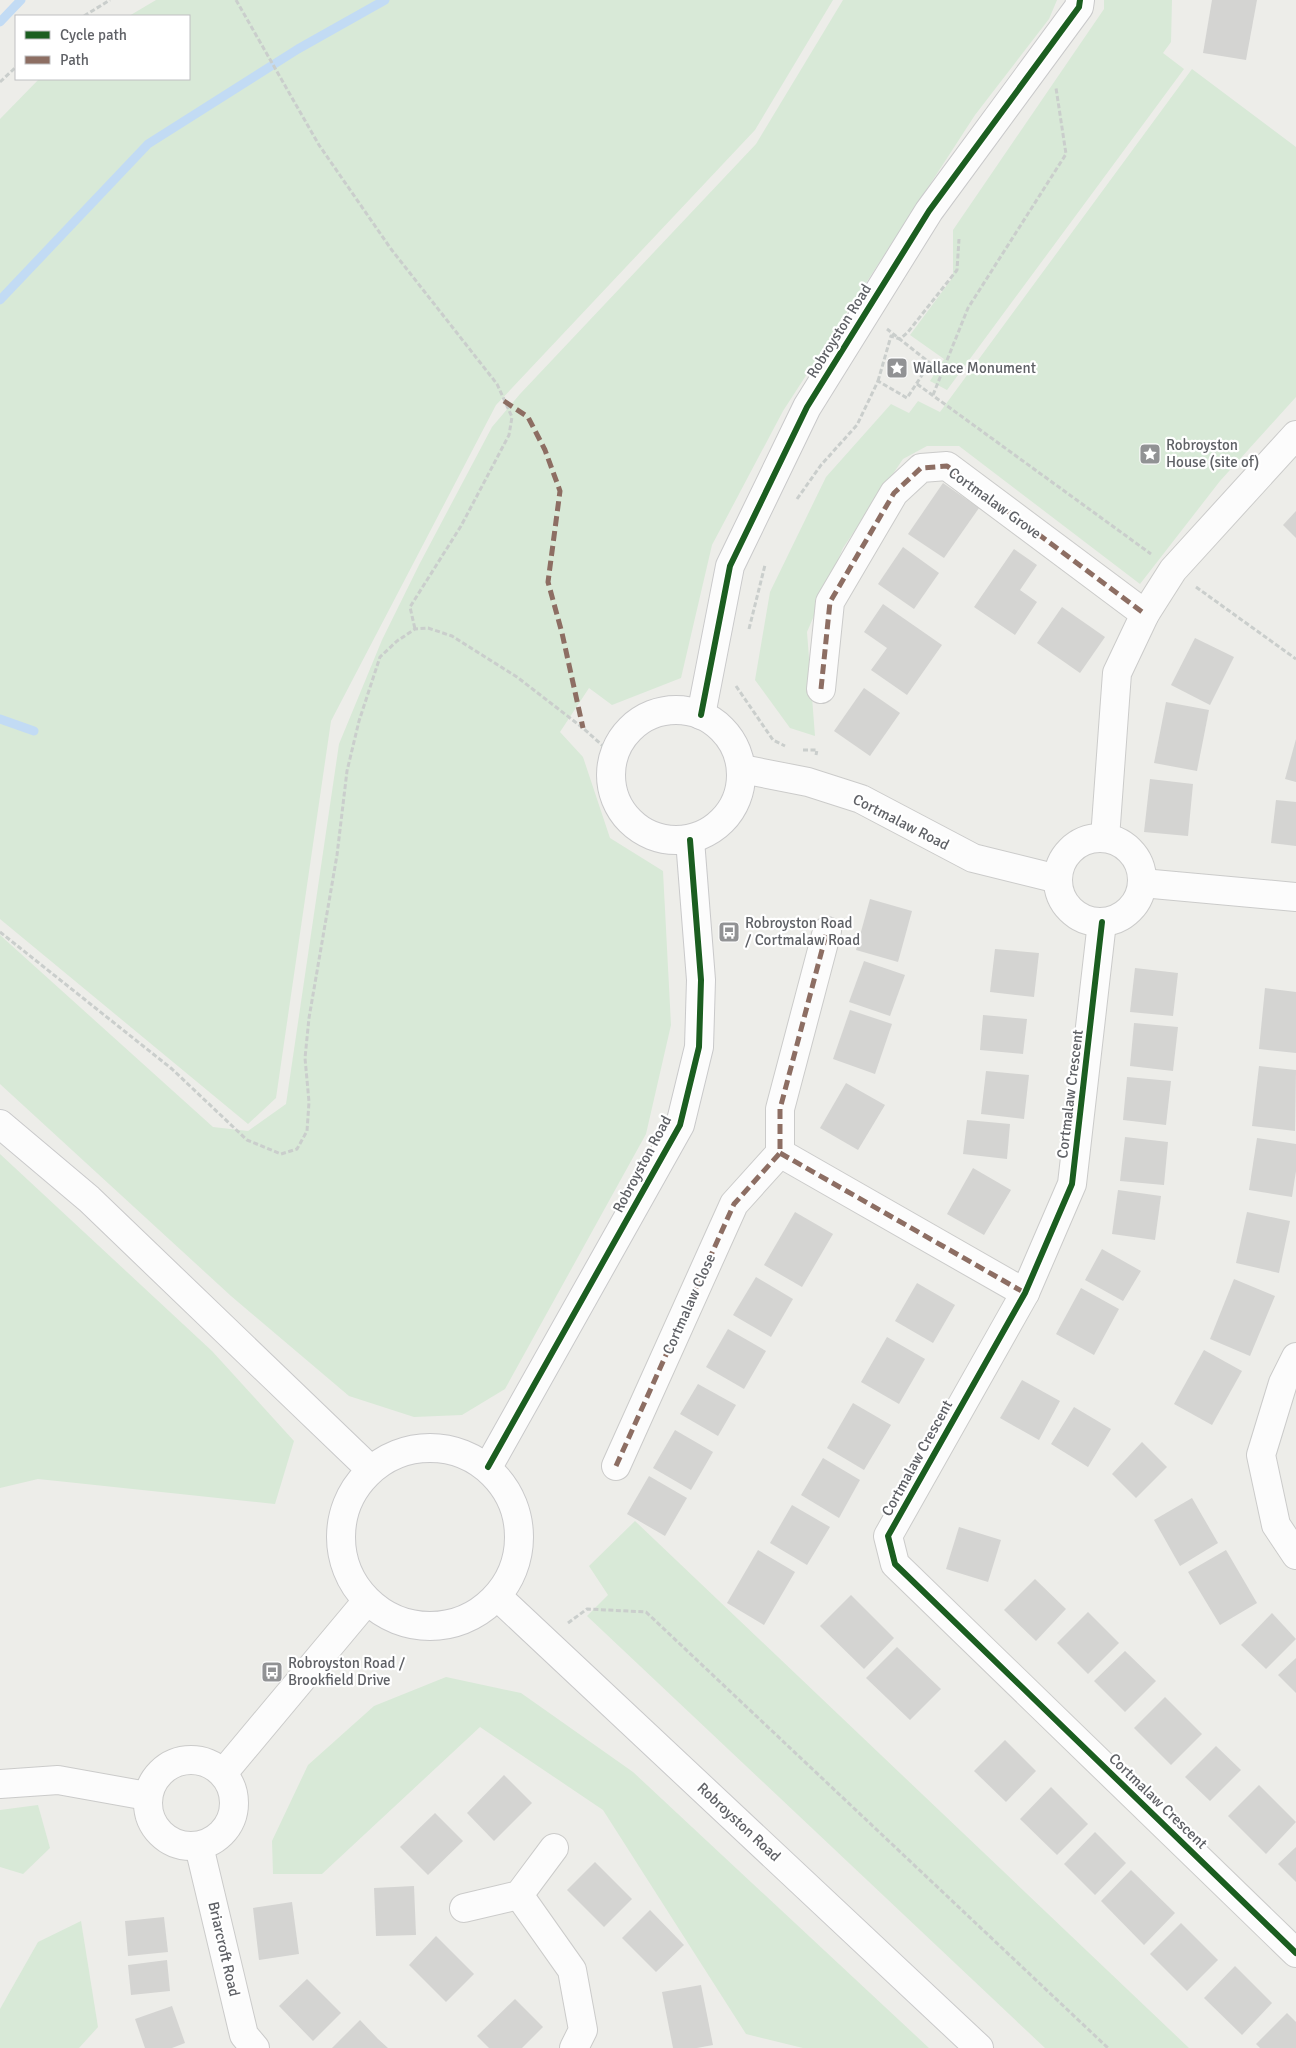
<svg xmlns="http://www.w3.org/2000/svg" width="1296" height="2048" viewBox="0 0 1296 2048" font-family="Signika,sans-serif">
<rect width="100%" height="100%" fill="#edede9"/>
<g fill="#d8e9d7">
<polygon points="156,0 833,0 755,130 496,405 331,721 276,1098 248,1124 0,919 0,119 39,79 189,79 189,16 129,16"/>
<polygon points="843,0 1057,0 1049,19 975,115 783,411 712,545 681,678 612,705 589,688 560,732 583,757 610,838 663,871 671,1025 646,1134 505,1389 462,1415 414,1417 349,1396 231,1296 0,1084 0,935 213,1127 248,1131 286,1104 339,744 382,640 419,565 492,427 520,394 756,144"/>
<polygon points="1104,0 1172,0 1171,42 1163,53 1184,69 947,390 930,381 944,359 910,335 953,277 953,230 1104,9"/>
<polygon points="1192,69 1296,147 1296,397 1220,481 1140,584 959,446 927,446 903,459 843,548 807,632 815,736 790,728 755,680 770,592 826,477 891,404 909,413 918,401 940,412"/>
<polygon points="0,1154 212,1351 294,1441 275,1504 38,1479 0,1488"/>
<polygon points="635,1521 1189,2048 1045,2048 587,1616 608,1595 589,1566"/>
<polygon points="446,1677 521,1693 633,1772 929,2048 803,2048 746,2034 603,1810 480,1727 322,1874 273,1874 272,1841 308,1765 374,1706"/>
<polygon points="38,1805 50,1848 23,1874 0,1867 0,1810"/>
<polygon points="81,1921 98,2027 79,2048 0,2048 0,2009 38,1942"/>
</g>
<g fill="none" stroke-linecap="round" stroke-linejoin="round">
<g stroke="#c2dbf4" stroke-width="9">
<polyline points="0,22 21,0"/>
<polyline points="0,300 148,144 298,49 385,0"/>
<polyline points="0,719 34,731"/>
</g>
</g>
<g fill="#d4d4d2">
<polygon points="1212,0 1257,0 1246,60 1203,53"/>
<polygon points="943,483 979,508 944,558 908,534"/>
<polygon points="1296,511 1296,538 1283,525"/>
<polygon points="903,547 939,573 914,609 878,584"/>
<polygon points="1014,549 1037,565 1020,590 1037,602 1015,635 974,607"/>
<polygon points="883,604 942,645 907,695 871,670 887,648 864,632"/>
<polygon points="1062,607 1105,637 1080,673 1037,643"/>
<polygon points="1195,638 1234,657 1210,705 1171,685"/>
<polygon points="864,688 900,713 870,756 834,731"/>
<polygon points="1166,702 1209,710 1197,771 1154,763"/>
<polygon points="1296,739 1296,782 1285,779"/>
<polygon points="1150,779 1193,784 1188,836 1144,832"/>
<polygon points="1276,800 1296,802 1296,846 1271,843"/>
<polygon points="870,899 912,911 898,962 856,950"/>
<polygon points="995,949 1039,953 1034,997 990,992"/>
<polygon points="864,961 905,975 890,1016 849,1002"/>
<polygon points="1135,968 1178,973 1173,1016 1130,1012"/>
<polygon points="1265,988 1296,992 1296,1053 1259,1049"/>
<polygon points="850,1010 892,1024 875,1074 833,1059"/>
<polygon points="983,1015 1027,1019 1023,1054 980,1050"/>
<polygon points="1134,1023 1178,1027 1173,1071 1130,1066"/>
<polygon points="1259,1066 1296,1070 1295,1131 1252,1126"/>
<polygon points="986,1071 1029,1075 1024,1119 981,1114"/>
<polygon points="1127,1077 1171,1081 1166,1125 1123,1120"/>
<polygon points="846,1083 885,1105 858,1150 820,1128"/>
<polygon points="967,1120 1010,1124 1007,1159 963,1154"/>
<polygon points="1125,1137 1168,1142 1164,1185 1120,1181"/>
<polygon points="1257,1138 1296,1144 1296,1171 1292,1197 1249,1190"/>
<polygon points="973,1168 1011,1190 984,1235 947,1214"/>
<polygon points="1118,1190 1161,1196 1155,1240 1112,1234"/>
<polygon points="795,1212 833,1234 802,1287 764,1265"/>
<polygon points="1247,1212 1290,1221 1279,1273 1236,1263"/>
<polygon points="1102,1249 1141,1271 1123,1301 1085,1280"/>
<polygon points="756,1277 793,1299 771,1337 733,1315"/>
<polygon points="1234,1279 1275,1296 1250,1356 1210,1339"/>
<polygon points="917,1283 955,1305 933,1343 895,1321"/>
<polygon points="1081,1288 1119,1309 1094,1355 1056,1334"/>
<polygon points="728,1329 766,1351 744,1389 706,1367"/>
<polygon points="887,1337 925,1359 899,1404 861,1382"/>
<polygon points="1204,1350 1242,1371 1212,1425 1174,1404"/>
<polygon points="1022,1380 1060,1401 1039,1440 1000,1418"/>
<polygon points="698,1384 736,1405 718,1436 680,1414"/>
<polygon points="853,1403 891,1425 864,1470 827,1448"/>
<polygon points="1074,1407 1111,1429 1088,1467 1051,1444"/>
<polygon points="675,1430 713,1452 691,1490 653,1468"/>
<polygon points="1142,1442 1167,1467 1136,1498 1112,1474"/>
<polygon points="823,1458 860,1480 839,1518 801,1495"/>
<polygon points="649,1476 687,1498 665,1536 627,1514"/>
<polygon points="1192,1498 1218,1543 1180,1566 1154,1520"/>
<polygon points="792,1505 830,1527 807,1565 770,1543"/>
<polygon points="959,1527 1001,1540 988,1582 946,1569"/>
<polygon points="758,1550 795,1572 764,1625 727,1603"/>
<polygon points="1226,1550 1257,1603 1220,1625 1188,1572"/>
<polygon points="1035,1579 1066,1609 1036,1641 1004,1610"/>
<polygon points="851,1595 894,1638 864,1669 820,1626"/>
<polygon points="1088,1612 1119,1643 1088,1674 1057,1643"/>
<polygon points="1272,1613 1296,1639 1266,1669 1241,1645"/>
<polygon points="897,1647 941,1689 910,1720 866,1678"/>
<polygon points="1125,1651 1156,1681 1125,1712 1094,1681"/>
<polygon points="1296,1658 1296,1693 1278,1675"/>
<polygon points="1165,1697 1202,1734 1171,1765 1134,1728"/>
<polygon points="1005,1740 1036,1771 1006,1802 974,1771"/>
<polygon points="1216,1746 1241,1770 1210,1801 1185,1777"/>
<polygon points="504,1775 532,1803 494,1841 467,1813"/>
<polygon points="1259,1785 1296,1822 1266,1854 1228,1816"/>
<polygon points="1051,1787 1088,1824 1057,1855 1020,1819"/>
<polygon points="435,1813 463,1841 428,1875 400,1847"/>
<polygon points="1095,1832 1126,1863 1095,1895 1064,1864"/>
<polygon points="1296,1847 1296,1882 1278,1864"/>
<polygon points="595,1862 632,1899 604,1927 567,1890"/>
<polygon points="1131,1870 1175,1913 1144,1945 1101,1901"/>
<polygon points="414,1886 416,1935 376,1936 374,1888"/>
<polygon points="292,1902 299,1954 259,1960 253,1908"/>
<polygon points="650,1910 684,1945 656,1972 622,1938"/>
<polygon points="164,1917 168,1952 128,1956 125,1921"/>
<polygon points="1181,1923 1218,1960 1187,1991 1150,1954"/>
<polygon points="436,1936 474,1974 446,2002 409,1965"/>
<polygon points="167,1960 170,1991 131,1995 128,1965"/>
<polygon points="1235,1966 1272,2003 1242,2035 1204,1998"/>
<polygon points="307,1979 341,2013 313,2041 279,2006"/>
<polygon points="701,1985 713,2045 697,2048 673,2048 662,1992"/>
<polygon points="515,1999 543,2027 522,2048 489,2048 477,2036"/>
<polygon points="172,2006 185,2043 172,2048 145,2048 135,2019"/>
<polygon points="1287,2013 1296,2022 1296,2048 1260,2048 1256,2044"/>
<polygon points="360,2020 378,2039 388,2048 332,2048"/>
</g>
<g fill="none" stroke-linecap="round" stroke-linejoin="round">
<g stroke="#cbcbca" stroke-width="30">
<g id="street">
<polyline points="821,689 830,602 894,493 921,468 947,466 1145,614"/>
<polyline points="742,769 808,782 861,799 973,858 1058,879"/>
<polyline points="1105,838 1117,673 1145,614 1173,570 1296,435"/>
<circle cx="1100" cy="880" r="42"/>
<polyline points="1142,883 1296,897"/>
<polyline points="1102,922 1072,1184 1025,1293 888,1536 895,1564 1296,1953"/>
<polyline points="780,1153 1025,1293"/>
<polyline points="1296,1357 1283,1383 1261,1455 1276,1525 1296,1555"/>
<polyline points="616,1466 734,1204 780,1153 780,1109 827,931"/>
<circle cx="191" cy="1803" r="43"/>
<polyline points="224,1772 366,1602"/>
<polyline points="0,1784 58,1780 147,1796"/>
<polyline points="199,1846 244,2035 255,2048"/>
<polyline points="519,1895 572,1970 583,2030 574,2048"/>
<polyline points="464,1908 519,1895 554,1848"/>
</g>
</g>
<g stroke="#c9c9ca" stroke-width="30">
<g id="secondary">
<circle cx="676" cy="775" r="65"/>
<polyline points="701,715 730,566 807,407 929,211 1079,7 1080,0"/>
<polyline points="0,1124 89,1199 370,1469"/>
<circle cx="430" cy="1537" r="89"/>
<polyline points="488,1467 680,1125 699,1047 701,980 690,840"/>
<polyline points="498,1597 979,2048"/>
</g>
</g>
<g stroke="#cacecc" stroke-width="3" stroke-dasharray="5 2.5" stroke-linecap="butt">
<polyline points="236,0 319,145 391,249 497,384 512,417 509,435 461,526 410,607 415,629"/>
<polyline points="84,16 110,0"/>
<polyline points="0,82 16,67"/>
<polyline points="878,381 891,336 900,339 908,332 957,270 959,239"/>
<polyline points="917,384 1151,554"/>
<polyline points="933,395 968,308 1066,154 1056,88"/>
<polyline points="797,499 821,465 857,425 878,381 907,398 930,363 887,329"/>
<polyline points="1196,587 1296,659"/>
<polyline points="749,629 765,565"/>
<polyline points="736,686 773,740 785,746"/>
<polyline points="803,750 817,750 816,755"/>
<polyline points="0,932 172,1069 247,1140 281,1154 297,1149 307,1131 309,1102 305,1058 309,1018 337,855 347,771 359,721 380,657 397,641 415,629 428,628 452,636 517,677 583,728 613,755"/>
<polyline points="568,1623 587,1609 646,1612 1108,2048"/>
</g>
<use href="#street" stroke="#fcfcfc" stroke-width="28"/>
<use href="#secondary" stroke="#fcfcfc" stroke-width="28"/>
<g stroke="#8d6e63" stroke-width="5" stroke-dasharray="10 5" stroke-linecap="butt">
<polyline points="504,401 528,417 545,450 560,491 548,582 562,633 583,728"/>
<polyline points="821,689 830,602 894,493 921,468 947,466 1145,614"/>
<polyline points="780,1153 1025,1293"/>
<polyline points="616,1466 734,1204 780,1153 780,1109 827,931"/>
</g>
<g stroke="#fff" stroke-width="9">
<g id="cycleway">
<polyline points="701,715 730,566 807,407 929,211 1079,7 1080,0"/>
<polyline points="1102,922 1072,1184 1025,1293 888,1536 895,1564 1296,1953"/>
<polyline points="488,1467 680,1125 699,1047 701,980 690,840"/>
</g>
</g>
<use href="#cycleway" stroke="#1b5e20" stroke-width="6"/>
</g>
<defs>
<g id="sight-square" transform="scale(1.125)"><rect x="-9" y="-9" width="18" height="18" rx="4" fill="#919294" stroke="#fff"/><path d="M0-6L1.8-2.2L6-1.7L2.9 1.2L3.7 5.4L0 3.3L-3.7 5.4L-2.9 1.2L-6-1.7L-1.8-2.2Z" fill="#fff"/></g>
<g id="bus-square" transform="scale(1.125)"><rect x="-9" y="-9" width="18" height="18" rx="4" fill="#919294" stroke="#fff"/><path d="M-5-6H5V4H4V6H2V4H-2V6H-4V4H-5ZM-3.5-4V0h7V-4ZM-3.5 1.2v1.5H-2V1.2ZM2 1.2v1.5H3.5V1.2Z" fill="#fff"/></g>
</defs>
<g fill-rule="evenodd">
<use href="#sight-square" x="897" y="368"/>
<use href="#sight-square" x="1150" y="454"/>
<use href="#bus-square" x="729" y="932"/>
<use href="#bus-square" x="272" y="1672"/>
</g>
<g text-anchor="middle" dominant-baseline="central" stroke-width="4.5" stroke-linejoin="round" paint-order="stroke">
<g font-size="15" fill="#5f6166" stroke="#fff">
<text transform="translate(839 331) rotate(-58)">Robroyston Road</text>
<text transform="translate(995 503) rotate(36)">Cortmalaw Grove</text>
<text transform="translate(901 822) rotate(27)">Cortmalaw Road</text>
<text transform="translate(1070 1094) rotate(-83)">Cortmalaw Crescent</text>
<text transform="translate(642 1164) rotate(-62)">Robroyston Road</text>
<text transform="translate(689 1304) rotate(-66)">Cortmalaw Close</text>
<text transform="translate(917 1458) rotate(-61)">Cortmalaw Crescent</text>
<text transform="translate(1158 1801) rotate(44)">Cortmalaw Crescent</text>
<text transform="translate(739 1822) rotate(43)">Robroyston Road</text>
<text transform="translate(224 1949) rotate(77)">Briarcroft Road</text>
</g>
<g font-size="15" fill="#5f6166" stroke="#fff" text-anchor="start">
<text x="913" y="368">Wallace Monument</text>
<text x="1166" y="445">Robroyston<tspan x="1166" dy="17">House (site of)</tspan></text>
<text x="745" y="923">Robroyston Road<tspan x="745" dy="17">/ Cortmalaw Road</tspan></text>
<text x="288" y="1663">Robroyston Road /<tspan x="288" dy="17">Brookfield Drive</tspan></text>
</g>
</g>
<rect x="15" y="15" width="175" height="65" fill="#ffffff" stroke="#bfc0c2"/>
<rect x="25" y="31" width="25" height="8" fill="#1b5e20" stroke="#bfc0c2"/>
<text x="60" y="40" font-size="15" fill="#5f6166">Cycle path</text>
<rect x="25" y="56" width="25" height="8" fill="#8d6e63" stroke="#bfc0c2"/>
<text x="60" y="65" font-size="15" fill="#5f6166">Path</text>
</svg>
